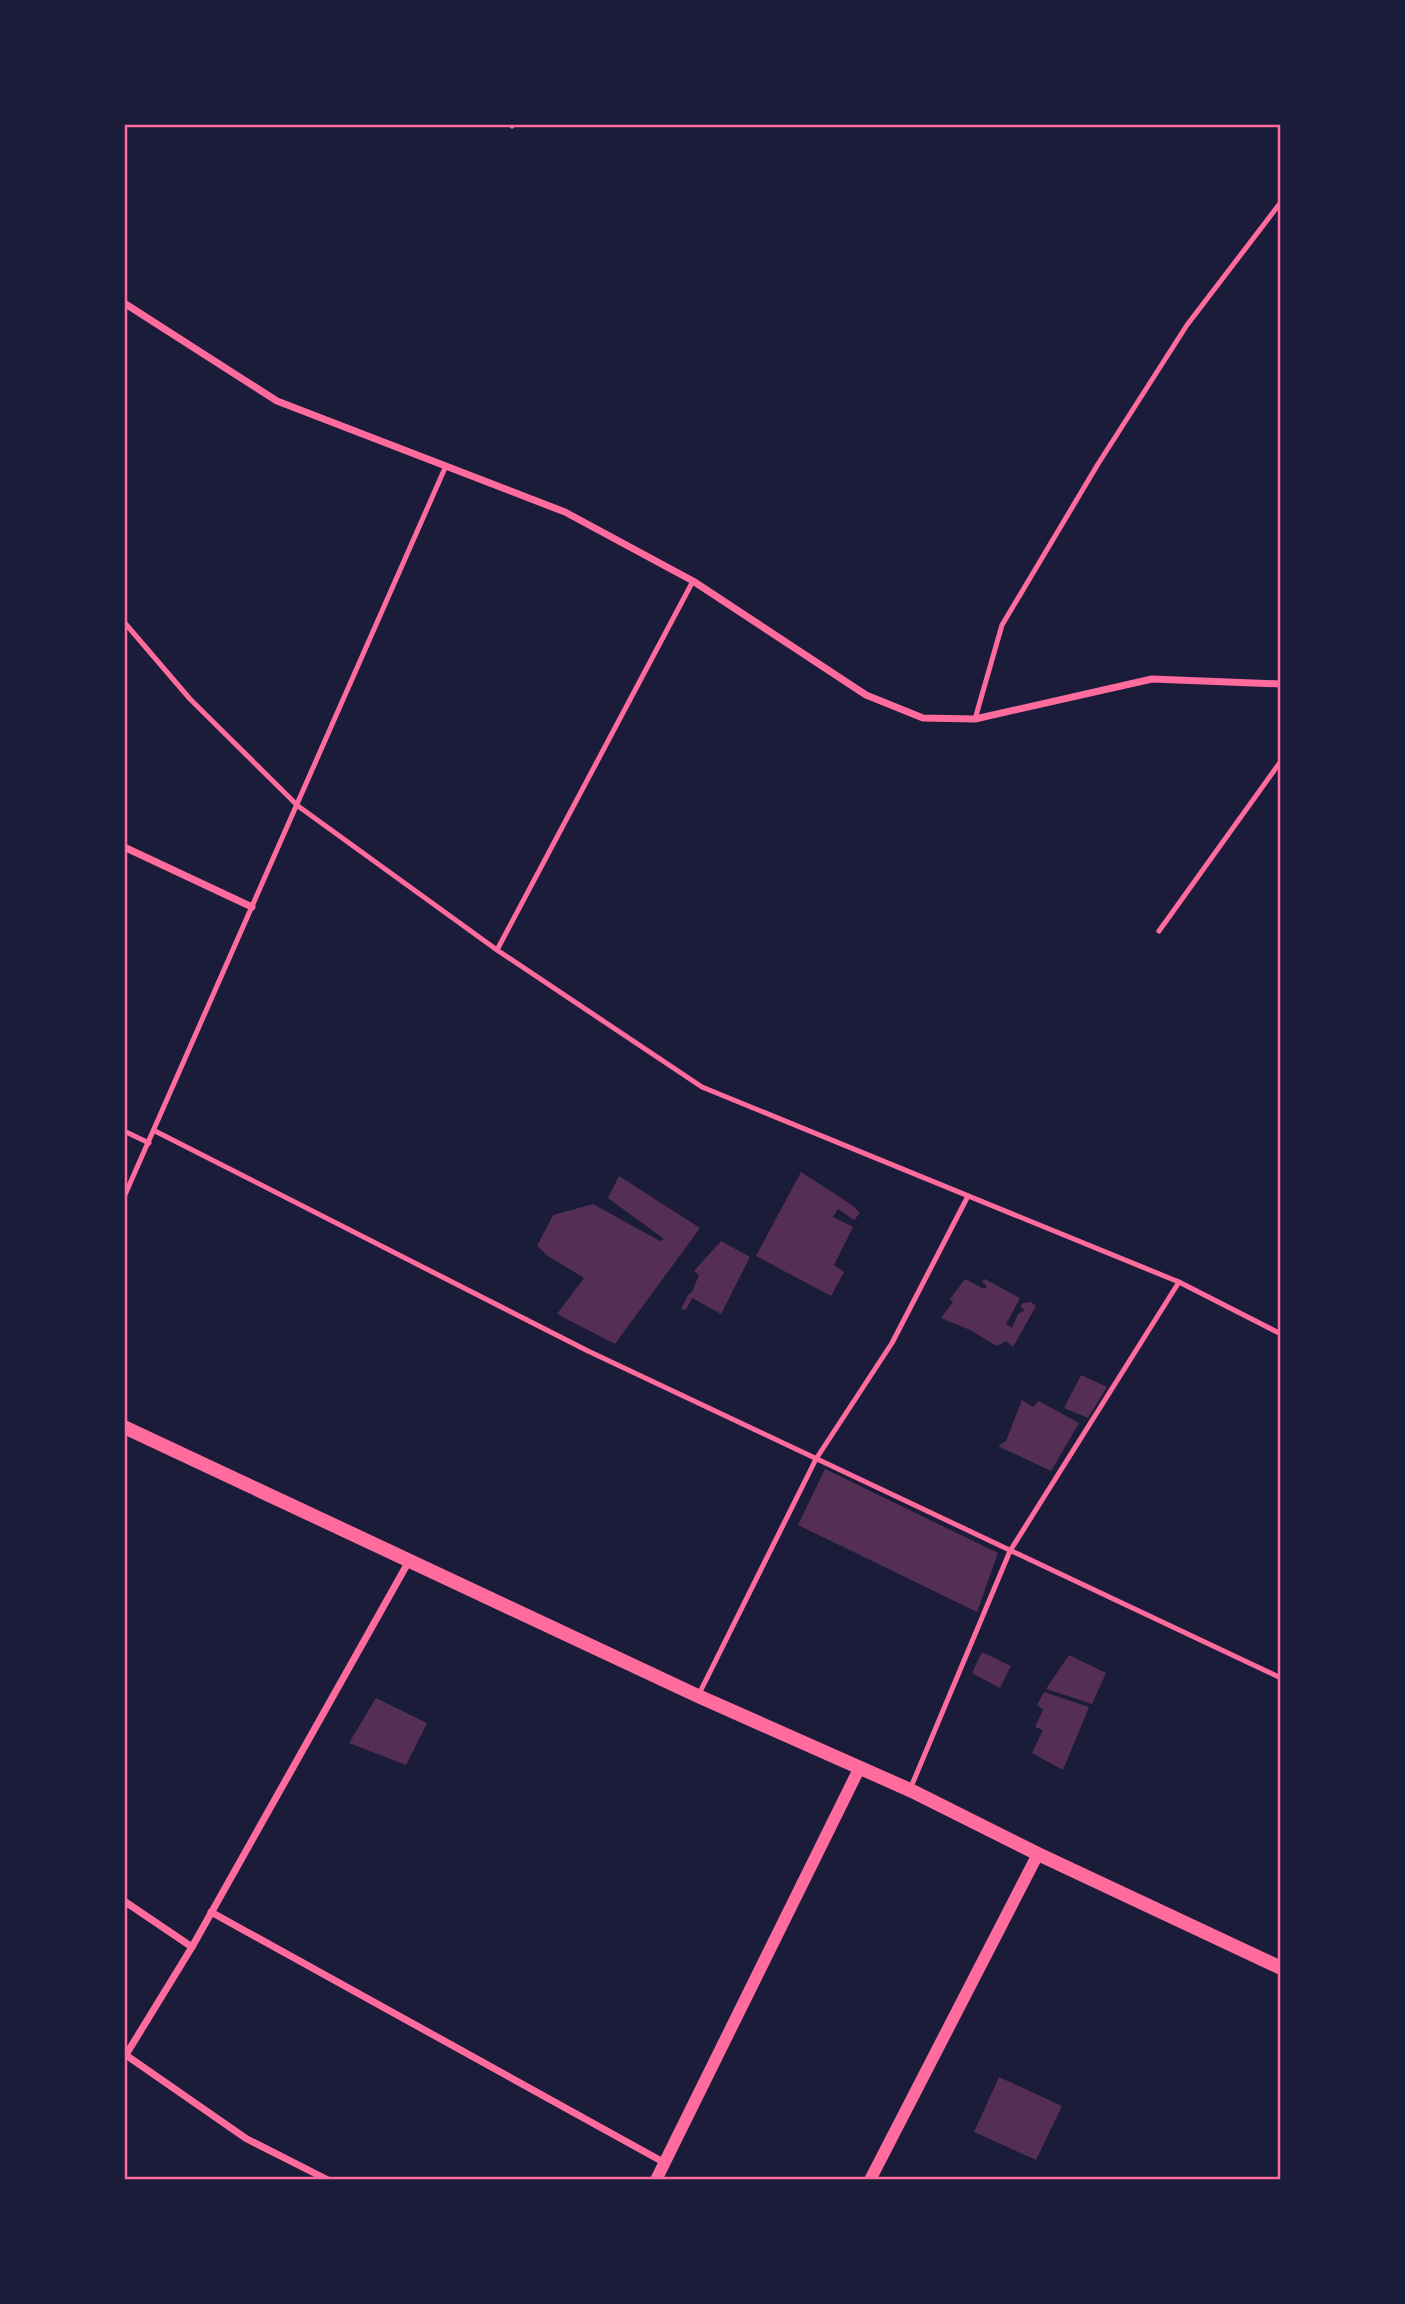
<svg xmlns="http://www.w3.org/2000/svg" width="1405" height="2304" viewBox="0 0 1405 2304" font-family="Mulish,sans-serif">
<rect width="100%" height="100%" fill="#1b1b3a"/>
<g fill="#542f53">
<polygon points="801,1172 852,1205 860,1213 854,1220 838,1209 833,1217 853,1227 834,1265 844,1272 831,1296 756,1256"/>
<polygon points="619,1176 700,1228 615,1344 557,1314 584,1278 548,1256 537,1246 553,1215 593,1204 660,1241 664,1239 608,1198"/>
<polygon points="721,1241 750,1257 721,1314 692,1298 686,1310 681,1309 688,1295 692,1292 699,1275 694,1271"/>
<polygon points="965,1279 984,1289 987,1286 982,1282 985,1279 1020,1298 1006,1324 1012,1328 1018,1314 1025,1310 1020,1307 1023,1303 1031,1302 1036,1306 1013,1347 1006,1341 997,1346 970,1330 941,1318 953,1302 950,1299"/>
<polygon points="1081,1375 1107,1387 1088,1418 1064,1408"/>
<polygon points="1022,1400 1033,1407 1039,1401 1079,1423 1051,1471 998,1446 1006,1441"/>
<polygon points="825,1469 998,1553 977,1612 798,1525"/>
<polygon points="982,1652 1011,1666 1000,1688 972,1673"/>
<polygon points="1069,1655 1106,1673 1092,1704 1046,1689"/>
<polygon points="1044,1692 1089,1707 1063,1770 1032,1753 1043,1730 1035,1727 1043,1710 1037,1705"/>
<polygon points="376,1698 427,1723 406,1765 349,1743"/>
<polygon points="999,2077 1062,2106 1036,2160 974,2132"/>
</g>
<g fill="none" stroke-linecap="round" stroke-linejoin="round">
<g stroke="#ff6b9d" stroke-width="5">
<polyline points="510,124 512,126"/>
<polyline points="124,622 190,699 298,806 497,950 702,1087 1179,1282 1281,1334"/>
<polyline points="975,719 1002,625 1098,464 1187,325 1281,202"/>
<polyline points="1159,931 1281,761"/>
<polyline points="497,950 693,581"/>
<polyline points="124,1131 149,1143"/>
<polyline points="155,1131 588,1351 1281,1678"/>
<polyline points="124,1197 445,468"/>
<polyline points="699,1694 816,1459 892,1343 968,1196"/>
<polyline points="911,1787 1010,1551 1179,1282"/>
</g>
<g stroke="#ff6b9d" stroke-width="7">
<polyline points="124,303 277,401 565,512 693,581 866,695 923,718 975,719 1152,679 1281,684"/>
<polyline points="124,847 252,907"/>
<polyline points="124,1901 192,1947"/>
<polyline points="211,1912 665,2163"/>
<polyline points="126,2055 247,2139 328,2180"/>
<polyline points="124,2058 192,1947 409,1561"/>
</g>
<g stroke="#ff6b9d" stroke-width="12">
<polyline points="656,2180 859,1769"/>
<polyline points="870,2180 1038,1854"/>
</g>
<polyline stroke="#ff6b9d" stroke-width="14" points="124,1427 698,1696 910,1790 1038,1854 1281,1968"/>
</g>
<rect width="1405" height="2304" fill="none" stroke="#1b1b3a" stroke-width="252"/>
<rect x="126" y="126" width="1153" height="2052" fill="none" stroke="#ff6b9d" stroke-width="2.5"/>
</svg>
